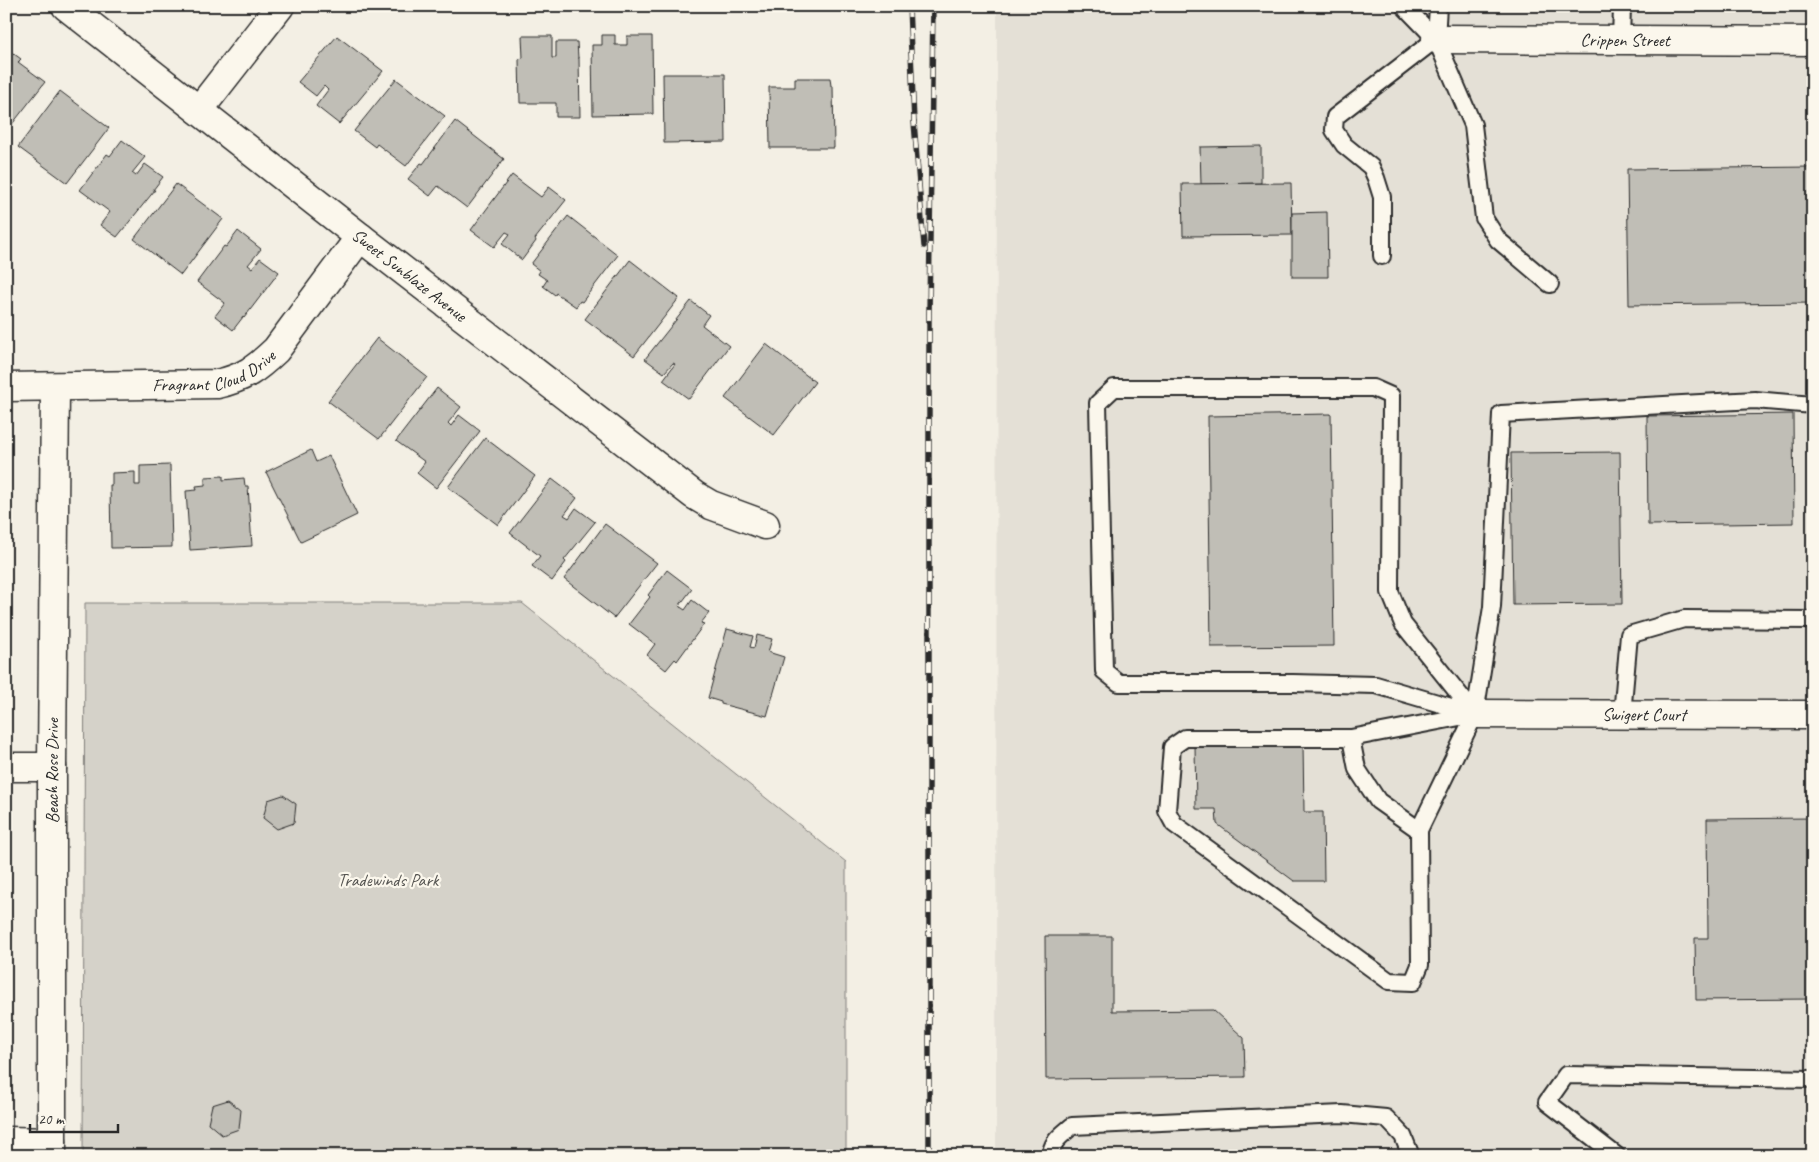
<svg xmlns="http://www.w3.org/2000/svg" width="1819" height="1162" viewBox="0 0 1819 1162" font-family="Caveat,sans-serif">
<rect width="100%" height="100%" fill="#f3efe4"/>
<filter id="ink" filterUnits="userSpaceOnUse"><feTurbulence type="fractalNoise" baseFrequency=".02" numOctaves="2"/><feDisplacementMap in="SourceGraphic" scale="10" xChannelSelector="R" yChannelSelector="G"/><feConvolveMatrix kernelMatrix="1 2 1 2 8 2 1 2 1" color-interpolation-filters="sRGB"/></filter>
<g filter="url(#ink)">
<polygon fill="#e4e0d6" points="997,6 1813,6 1813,1156 996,1156"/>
<polygon fill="#d5d2c9" stroke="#807e7a" points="85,603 522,603 846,862 846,1156 83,1156"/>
<g fill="#c0beb6" stroke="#2b2b2b">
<polygon points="602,35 615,35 615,45 627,45 627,36 652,36 653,114 593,115 592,45 602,45"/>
<polygon points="337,36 383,71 339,124 316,106 328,90 324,86 316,96 298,82"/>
<polygon points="522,36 552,36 552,58 556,58 556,42 577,42 578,58 579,58 580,117 556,117 556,103 520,103 519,59 523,58"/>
<polygon points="6,48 21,59 18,62 45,82 6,132"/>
<polygon points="663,74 725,74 726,142 664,143"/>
<polygon points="795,78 830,78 831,86 833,86 834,148 770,148 769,87 795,87"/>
<polygon points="396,79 445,116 406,166 377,144 375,147 354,131"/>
<polygon points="60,91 109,128 67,183 18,147"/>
<polygon points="455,121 504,159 467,208 438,186 430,196 408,179 421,163 423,164"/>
<polygon points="122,140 145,157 132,173 136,176 145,164 163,177 153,190 155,190 117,237 100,225 110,212 80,190 107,154 110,156"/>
<polygon points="1261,146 1261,183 1201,184 1200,147"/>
<polygon points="1813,167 1813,303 1629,305 1627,169"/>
<polygon points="512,175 541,197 549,187 566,200 535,239 536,241 522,260 502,244 510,234 506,232 494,247 471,230"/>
<polygon points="1291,183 1292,235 1183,236 1182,184"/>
<polygon points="176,184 223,219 181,275 134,239"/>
<polygon points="1327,212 1328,277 1292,277 1292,213"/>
<polygon points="568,216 618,255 582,302 580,301 576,307 556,293 555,295 543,286 547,280 538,274 540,271 531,264"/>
<polygon points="238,231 261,249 248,265 252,268 260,258 279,272 244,318 243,317 233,330 215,316 225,303 197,282 224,246 226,247"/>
<polygon points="630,260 679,298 634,356 585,319"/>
<polygon points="691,301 709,315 702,325 729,346 689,399 663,380 675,364 673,363 664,373 645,359"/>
<polygon points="377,338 427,377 379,439 328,401"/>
<polygon points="766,344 815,382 774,435 725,398"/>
<polygon points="437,388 461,407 448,423 451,426 459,415 480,431 436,488 417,473 425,462 396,441"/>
<polygon points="1331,414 1334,646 1211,647 1208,416"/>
<polygon points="1793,414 1794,523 1648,525 1647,416"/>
<polygon points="485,438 535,476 498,525 448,487"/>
<polygon points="311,450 316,462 329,456 357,515 301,542 266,472"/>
<polygon points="1620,452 1622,604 1513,605 1511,453"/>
<polygon points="170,465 172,547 111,548 110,485 112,485 112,473 135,472 135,485 140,485 140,466"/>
<polygon points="223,476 223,480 244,478 245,486 248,486 252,546 190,550 186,491 197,490 196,486 205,485 205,477"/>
<polygon points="552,479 577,498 564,515 569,518 576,508 595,522 564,560 566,562 552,581 532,566 540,556 510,533"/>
<polygon points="605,524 657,563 614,618 564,579"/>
<polygon points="667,570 692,589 679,606 685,610 692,600 709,613 701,623 704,624 677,661 675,659 666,670 647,655 655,644 629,624 650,597 648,595"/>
<polygon points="6,610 10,610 11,681 6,681"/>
<polygon points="727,629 753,636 750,647 754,648 757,635 772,639 768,652 784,657 767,716 721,704 721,702 708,698"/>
<polygon points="1303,744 1304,812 1323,812 1324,881 1294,881 1217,824 1216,809 1196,809 1195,745"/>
<polygon points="283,795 296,804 294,823 277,829 263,818 268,800"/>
<polygon points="1813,818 1813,999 1696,1000 1695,938 1708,938 1707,819"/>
<polygon points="6,848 8,848 9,910 6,910"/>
<polygon points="1045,936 1112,936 1112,1011 1213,1010 1244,1038 1245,1077 1046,1079"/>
<rect x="6" y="993" width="2" height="66"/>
<polygon points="228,1100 241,1110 239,1129 222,1135 208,1123 212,1105"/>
</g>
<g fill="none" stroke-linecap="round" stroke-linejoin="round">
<g stroke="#2b2b2b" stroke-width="20">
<g id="lane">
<polyline points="1404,6 1436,39 1473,125 1484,218 1498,240 1550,284"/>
<polyline points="1621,40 1622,6"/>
<polyline points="1382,256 1382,197 1376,178 1371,167 1344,145 1334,130 1335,117 1436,39 1438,6"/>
<polygon points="1114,388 1373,388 1391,396 1390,592 1403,624 1475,714 1376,685 1293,683 1119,683 1104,671 1098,403"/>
<polyline points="1475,714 1492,607 1501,414 1755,400 1813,405"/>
<polyline points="1622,715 1629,635 1684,619 1813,620"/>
<polyline points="1351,738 1357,769 1378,801 1419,830 1475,714 1351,738 1185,738 1172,747 1167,811 1174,824 1389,981 1413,982 1420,965 1419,830"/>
<path d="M1051 1156C1051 1141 1062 1135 1072 1126L1342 1114 1386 1118 1403 1136 1411 1156"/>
<polyline points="1617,1156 1547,1102 1566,1075 1813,1079"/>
</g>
</g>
<g stroke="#2b2b2b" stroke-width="31">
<g id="street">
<path id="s1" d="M66 6 360 237 694 495 711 505 765 525"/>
<path id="s2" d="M1436 39 1813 41"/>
<polyline points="199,110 280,6"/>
<path id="s3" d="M6 387 217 384C244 378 256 369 276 350L360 237"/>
<path id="s4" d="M1475 714 1813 715"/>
<polyline points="6,767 52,767"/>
<polyline points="6,1141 52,1142"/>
<path id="s5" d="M52 1156V767L55 387"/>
</g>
</g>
<use href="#lane" stroke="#fbf7ec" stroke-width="16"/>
<use href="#street" stroke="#fbf7ec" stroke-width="28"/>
<g stroke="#2b2b2b" stroke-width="5.5">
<g id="rail">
<polyline points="909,6 914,122 924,246"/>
<polyline points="929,1156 929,315 933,6"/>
</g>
</g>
<use href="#rail" stroke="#fbf7ec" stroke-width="4" stroke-dasharray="11" stroke-linecap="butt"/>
</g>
</g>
<g text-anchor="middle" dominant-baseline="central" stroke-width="4.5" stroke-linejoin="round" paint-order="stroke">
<g font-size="18" fill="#2b2b2b" stroke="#fbf7ec">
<text stroke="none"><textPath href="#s2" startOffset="189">Crippen Street</textPath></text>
<text stroke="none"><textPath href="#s1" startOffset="436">Sweet Sunblaze Avenue</textPath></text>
<text stroke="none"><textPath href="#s3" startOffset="211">Fragrant Cloud Drive</textPath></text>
<text stroke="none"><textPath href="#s4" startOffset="169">Swigert Court</textPath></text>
<text stroke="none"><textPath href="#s5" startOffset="385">Beach Rose Drive</textPath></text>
</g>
<g font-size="18" fill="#565552" stroke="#fbf7ec">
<text x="388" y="880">Tradewinds Park</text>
</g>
</g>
<rect width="1819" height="1162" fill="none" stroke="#fbf7ec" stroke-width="25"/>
<rect x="12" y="12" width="1794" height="1137" fill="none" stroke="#2b2b2b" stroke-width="2" filter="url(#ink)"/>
<path d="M30 1124v8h88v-8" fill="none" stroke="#2b2b2b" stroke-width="2.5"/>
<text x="38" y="1124" font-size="15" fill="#2b2b2b" stroke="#fbf7ec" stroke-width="4" paint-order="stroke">20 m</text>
</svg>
